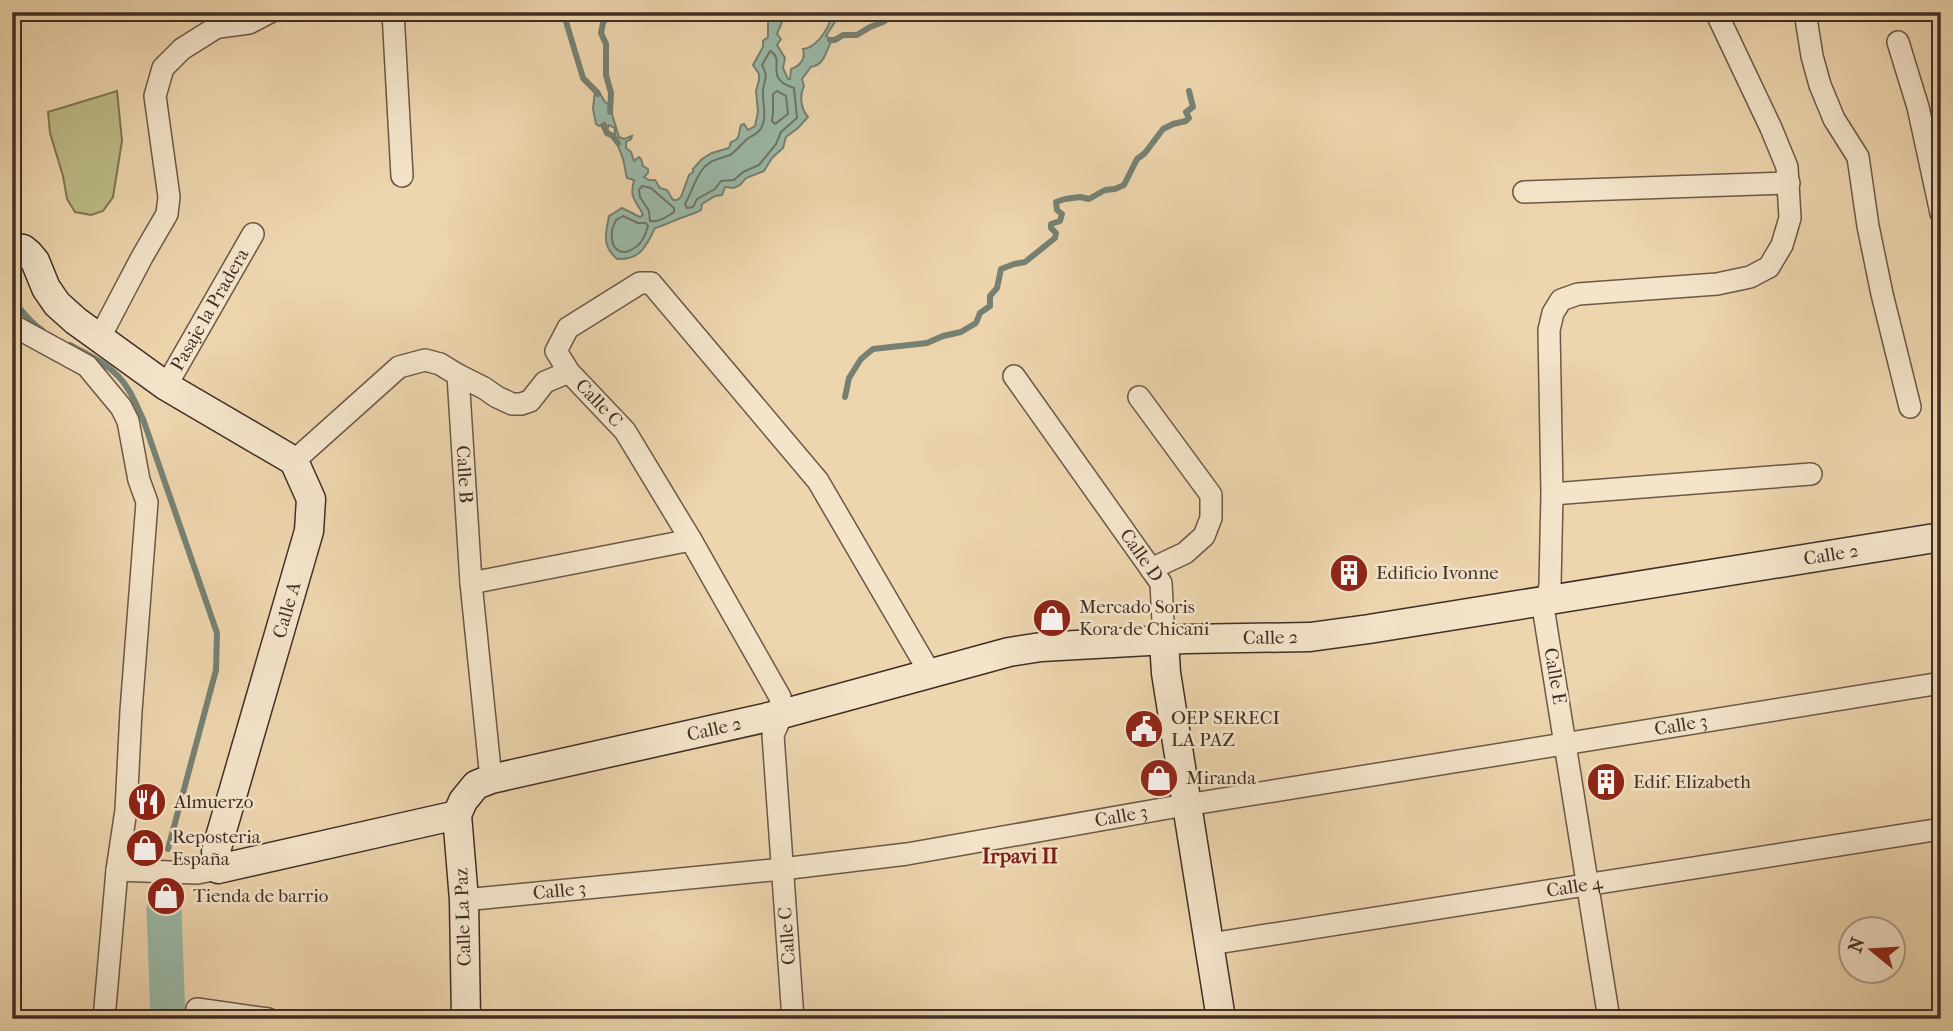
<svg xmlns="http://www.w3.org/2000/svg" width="1953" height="1031" viewBox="0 0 1953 1031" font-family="'IM FELL French Canon',serif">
<rect width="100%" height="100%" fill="#edd5ad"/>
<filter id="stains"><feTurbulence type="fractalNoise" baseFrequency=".00286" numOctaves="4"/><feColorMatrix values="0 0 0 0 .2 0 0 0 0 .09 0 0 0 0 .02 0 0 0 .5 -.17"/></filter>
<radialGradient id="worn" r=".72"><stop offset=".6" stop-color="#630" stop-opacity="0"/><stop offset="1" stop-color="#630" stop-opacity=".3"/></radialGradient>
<polygon fill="#bdbc86" stroke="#7f7556" stroke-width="2" points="117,91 122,141 113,197 103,211 91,215 75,212 67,199 63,176 50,133 48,112"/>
<path fill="#9ab9a7" stroke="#768173" stroke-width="2" d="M772 12H786L777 34 781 39 777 45 785 58 783 68 788 79H790L791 69C800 66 806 59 803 49 817 48 832 25 831 12H838L836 20 826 36 831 39 837 37 839 39 831 42C825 53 825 64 811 67L802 79 804 86C799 96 801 109 808 117L798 128 786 137 783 148 772 158 764 171 746 178 740 185 734 188 725 187 722 195 715 196 702 204 701 210C695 214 690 214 684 217 674 220 666 225 655 228 646 247 640 260 617 259 601 245 606 233 609 216L622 208 640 217 643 215C636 199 629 200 634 180L627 178C625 171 625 165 623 159 619 146 614 142 615 128L609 125 605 133 601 125 599 126 596 124 593 109 595 90H598L605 102 610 105C612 116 616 127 619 137L624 139 632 136 631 139 626 142V148L631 152 634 161 639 157 641 159 643 166 648 169V173L644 177 649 180H655L660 188 667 190 673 200H677L681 197 689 175 693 172V169L702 159 712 153 729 148 731 142C741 139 738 134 741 125L744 124 748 130 755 126 758 112 756 91 759 80V74L753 65 763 47V41L768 37V22Z"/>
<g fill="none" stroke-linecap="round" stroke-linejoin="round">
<g stroke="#6e7466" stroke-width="2">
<path d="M770 51C787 60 762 78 794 88L797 118 781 132 776 144 759 165 743 172 734 180 721 181 715 189 697 199 693 207 687 208 685 204C692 192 694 181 702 170 709 160 719 159 730 155 734 153 742 144 745 141 749 136 753 137 758 132 769 122 762 103 763 91 764 78 769 79 762 65Z"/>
<polygon points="777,91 786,96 788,114 775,124 772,121 773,113 773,94"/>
<path d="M642 186 651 188 674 208V212C667 217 658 223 650 221L649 211 640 197 639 190Z"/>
<path d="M623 216 638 223H646L648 226C646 233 643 242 637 246 621 259 610 249 612 231 612 227 615 224 616 220Z"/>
</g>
<g stroke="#768173" stroke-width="6">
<path d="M557 12 564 15 583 78C588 84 594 88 598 94"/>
<polyline points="1003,12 1008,17"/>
<polyline points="830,40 835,40 843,35 857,35 870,27 883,22 895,14 905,12"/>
<polyline points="610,112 611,93 606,75 606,44 601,33 603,23 611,12"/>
<polyline points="12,120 18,134 12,182"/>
<polyline points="604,125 607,133 613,136 618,143"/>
<path d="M12 299C21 310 30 323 42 330"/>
<path d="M70 345C91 356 115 367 128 389 134 398 138 409 143 419L217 633 216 670 168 849"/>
<polyline points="845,397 849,378 861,359 873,349 927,343 943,336 961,332 976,323 980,313 990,306 990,296 997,288 1001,269 1014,264 1025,262 1055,238 1056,233 1051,228 1051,224 1060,221 1062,214 1057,210 1056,202 1065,199 1080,197 1089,199 1105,190 1115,189 1124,185 1137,159 1145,153 1163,129 1173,124 1186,121 1189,118 1186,112 1193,107 1189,91"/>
</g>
<polyline stroke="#9ab9a7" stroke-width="35" points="164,909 168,1019"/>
<g stroke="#6c5848" stroke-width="24">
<g id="street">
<polyline points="393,12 402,176"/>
<polyline points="1805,12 1812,56 1820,85 1834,119 1858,157 1868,226 1882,294 1910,407"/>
<polyline points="219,27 249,23 270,12"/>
<polyline points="1898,42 1918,107 1941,213"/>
<polyline points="1524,192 1789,183"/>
<polyline points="12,325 87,366 121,407 128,421 139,480 147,502 131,711 126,810 117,870 104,1019"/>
<polyline points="100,337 142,257 167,214 169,197 155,96 163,68 182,49 217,27 236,12"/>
<polyline points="458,375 484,388 497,397 512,404 521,404 530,401 545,382 569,372"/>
<path id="s1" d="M1014 376 1161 583 1164 641"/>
<path id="s2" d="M166 386 253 234"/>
<polyline points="1139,397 1211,495 1211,518 1204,536 1185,553 1151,569"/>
<path id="s3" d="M294 461 399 367 425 360 440 364 458 375 471 583 491 779"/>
<polyline points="1552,494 1811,474"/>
<polyline points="471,583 691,540"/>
<polyline points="117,870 197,873 218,869"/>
<path id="s4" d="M464 900 782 869 907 854 1168 808 1941 683"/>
<path id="s5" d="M1210 944 1941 829"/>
<polyline points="197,1009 268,1019"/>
<polyline points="793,1019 773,735 782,714 780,697 691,540 625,431 569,372 556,351 568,328 640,283 651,283 818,481 930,673"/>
<polyline points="1609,1019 1544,613 1550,585 1552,494 1549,330 1553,313 1561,300 1578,294 1717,284 1750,277 1769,267 1782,245 1790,218 1787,167 1771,128 1716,12"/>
</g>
</g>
<g stroke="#412e26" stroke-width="31">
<g id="secondary">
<polyline points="12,247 23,249 29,254 35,261 46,288 57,304 76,321 166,386 294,461 311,499 309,531 216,851 218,869 457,815"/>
<polyline points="1164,641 1166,673 1221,1019"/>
<path id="s6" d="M466 1019 464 900 457 815 463 801 476 785 491 779 782 714 1009 652 1041 647 1185 639 1310 637 1369 629 1941 537"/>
</g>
</g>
<use href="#street" stroke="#f3e4ca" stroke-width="21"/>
<use href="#secondary" stroke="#f3e4ca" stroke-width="28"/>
</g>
<defs>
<g id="building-disc" transform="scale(2.0125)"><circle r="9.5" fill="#8f2418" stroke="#f3e4ca"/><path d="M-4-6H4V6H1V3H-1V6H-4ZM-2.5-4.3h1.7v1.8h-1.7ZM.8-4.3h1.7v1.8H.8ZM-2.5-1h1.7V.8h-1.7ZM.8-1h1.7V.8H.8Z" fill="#fff"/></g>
<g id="shop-disc" transform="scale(2.0125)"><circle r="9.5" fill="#8f2418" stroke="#f3e4ca"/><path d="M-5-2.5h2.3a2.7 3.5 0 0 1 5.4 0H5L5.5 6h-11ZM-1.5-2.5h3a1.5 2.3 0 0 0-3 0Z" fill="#fff"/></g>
<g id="civic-disc" transform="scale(2.0125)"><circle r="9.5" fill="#8f2418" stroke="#f3e4ca"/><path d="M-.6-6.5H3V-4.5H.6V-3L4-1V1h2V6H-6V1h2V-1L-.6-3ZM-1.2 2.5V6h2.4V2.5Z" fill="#fff"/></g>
<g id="restaurant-disc" transform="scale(2.0125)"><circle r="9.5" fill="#8f2418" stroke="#f3e4ca"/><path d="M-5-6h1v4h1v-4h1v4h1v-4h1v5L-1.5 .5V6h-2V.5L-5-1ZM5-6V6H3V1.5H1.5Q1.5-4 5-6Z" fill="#fff"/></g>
</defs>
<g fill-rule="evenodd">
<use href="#building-disc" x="1349" y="573"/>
<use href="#shop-disc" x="1052" y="618"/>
<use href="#civic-disc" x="1144" y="729"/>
<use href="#shop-disc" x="1159" y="778"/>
<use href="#building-disc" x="1606" y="782"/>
<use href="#restaurant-disc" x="147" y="802"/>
<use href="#shop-disc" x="145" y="848"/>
<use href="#shop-disc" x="166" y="896"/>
</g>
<g text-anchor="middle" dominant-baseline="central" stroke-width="5" stroke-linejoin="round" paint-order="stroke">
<g font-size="19" fill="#412e26" stroke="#f3e4ca">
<text stroke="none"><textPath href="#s2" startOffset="88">Pasaje la Pradera</textPath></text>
<text transform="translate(599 403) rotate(46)">Calle C</text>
<text stroke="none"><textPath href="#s3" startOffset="304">Calle B</textPath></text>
<text stroke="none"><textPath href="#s6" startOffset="1619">Calle 2</textPath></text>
<text stroke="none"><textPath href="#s1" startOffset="220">Calle D</textPath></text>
<text transform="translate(287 610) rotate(-74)">Calle A</text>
<text stroke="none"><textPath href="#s6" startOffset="1052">Calle 2</textPath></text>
<text transform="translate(1555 676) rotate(80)">Calle E</text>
<text stroke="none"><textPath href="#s4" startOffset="1230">Calle 3</textPath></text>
<text stroke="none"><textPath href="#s6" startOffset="485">Calle 2</textPath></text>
<text stroke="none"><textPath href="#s4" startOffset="663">Calle 3</textPath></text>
<text stroke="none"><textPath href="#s5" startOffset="369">Calle 4</textPath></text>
<text stroke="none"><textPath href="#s4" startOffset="96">Calle 3</textPath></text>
<text transform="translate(463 917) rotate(-92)">Calle La Paz</text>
<text transform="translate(787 936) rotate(-94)">Calle C</text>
</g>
<g font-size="19" fill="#412e26" stroke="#f3e4ca" text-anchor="start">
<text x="1376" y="573">Edificio Ivonne</text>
<text x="1079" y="607">Mercado Soris<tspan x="1079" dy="22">Kora de Chicani</tspan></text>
<text x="1171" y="718">OEP SERECI<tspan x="1171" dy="22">LA PAZ</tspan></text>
<text x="1186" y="778">Miranda</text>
<text x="1633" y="782">Edif. Elizabeth</text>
<text x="174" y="802">Almuerzo</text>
<text x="172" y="837">Reposteria<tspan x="172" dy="22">España</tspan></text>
<text x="193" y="896">Tienda de barrio</text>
</g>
<g font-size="21" font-weight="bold" fill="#7a1f14" stroke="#f3e4ca">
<text x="1020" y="856">Irpavi II</text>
</g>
</g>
<rect width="1953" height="1031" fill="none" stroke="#edd5ad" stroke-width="42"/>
<rect x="14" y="14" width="1925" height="1003" fill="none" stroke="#412e26" stroke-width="3.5"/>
<rect x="21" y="21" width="1911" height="989" fill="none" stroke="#412e26" stroke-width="2"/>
<g transform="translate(1872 950) rotate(288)"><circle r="33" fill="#f3e4ca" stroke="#ac9b88" stroke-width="2"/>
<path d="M0-5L12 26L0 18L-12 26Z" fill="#8f2418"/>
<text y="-10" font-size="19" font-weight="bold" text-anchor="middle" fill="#412e26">N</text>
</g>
<rect width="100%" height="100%" filter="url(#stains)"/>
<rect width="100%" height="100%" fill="url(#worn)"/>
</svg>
